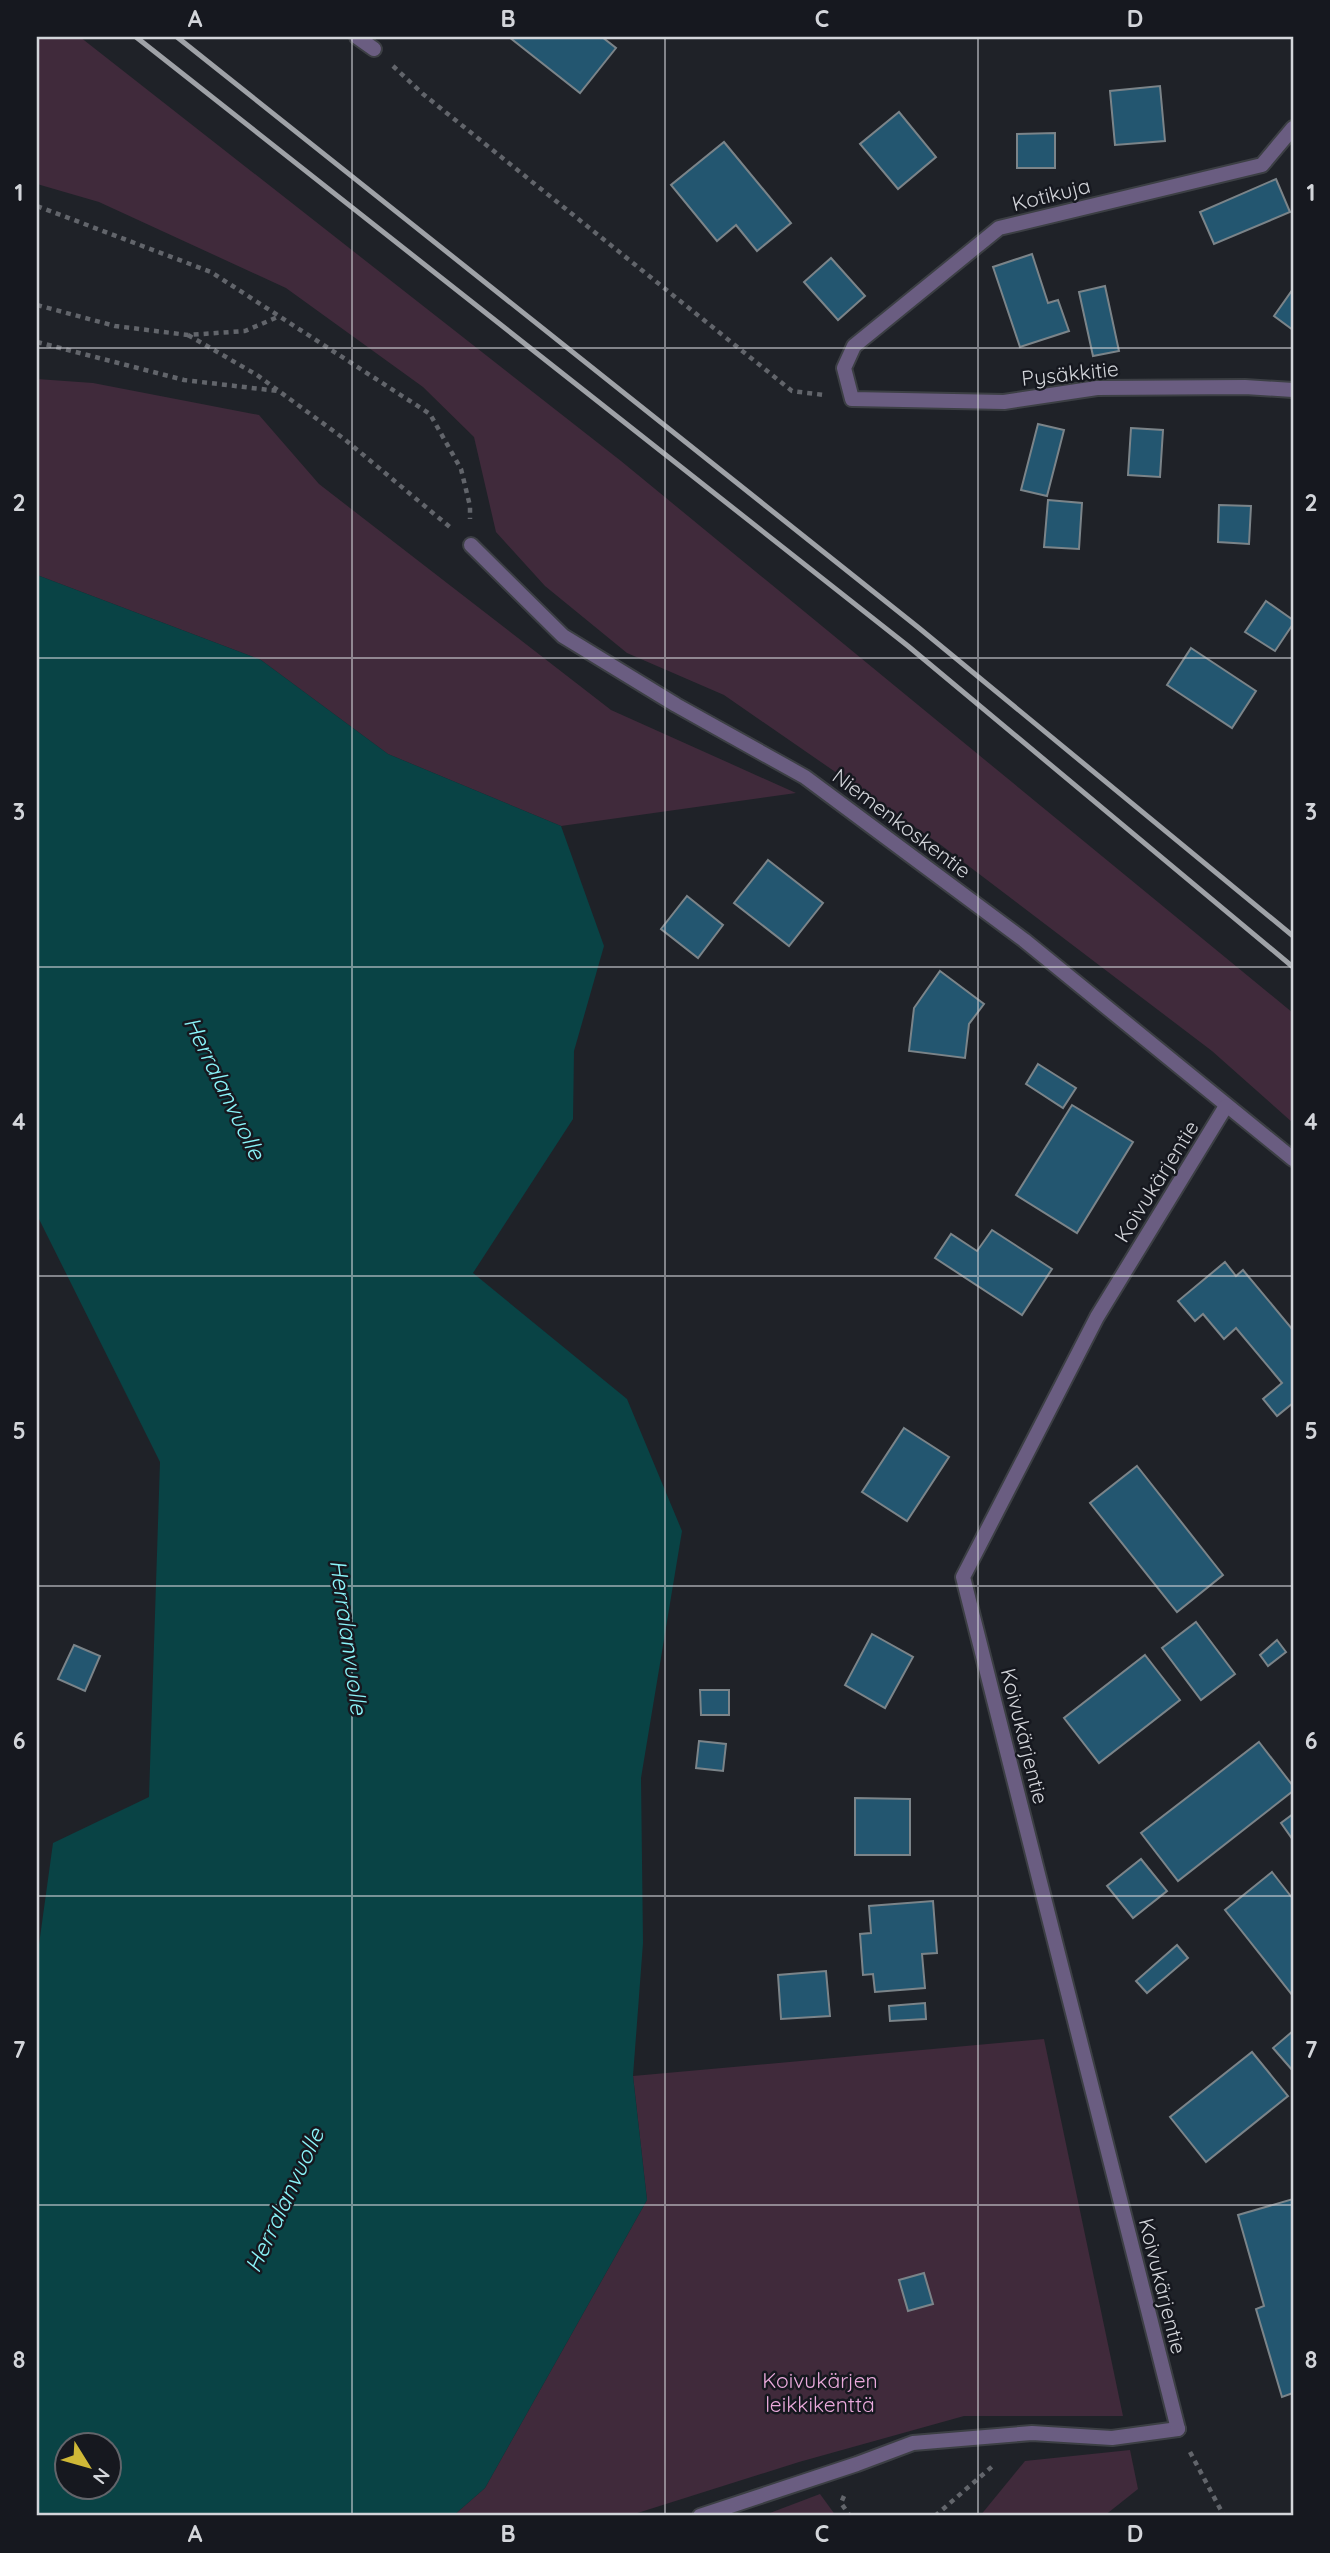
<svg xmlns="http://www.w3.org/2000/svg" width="1330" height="2553" viewBox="0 0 1330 2553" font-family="Quicksand,sans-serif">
<rect width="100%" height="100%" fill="#1f2228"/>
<g fill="#402a3b">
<polygon points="37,37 80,37 621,461 1293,1013 1293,1123 1212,1051 941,845 724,695 627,653 545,586 496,532 474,437 423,387 286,288 99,202 37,184"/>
<polygon points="37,379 93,383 259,415 319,484 611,710 796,793 561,826 388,754 261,660 37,575"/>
<polygon points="1044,2039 1123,2416 964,2416 799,2462 628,2516 453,2516 485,2488 647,2200 633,2076"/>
<polygon points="1130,2450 1138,2489 1104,2516 980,2516 1025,2461"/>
<polygon points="820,2494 836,2516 762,2516"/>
</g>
<path fill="#094345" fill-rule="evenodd" d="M37 575 261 660 388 754 561 826 604 946 574 1051 573 1119 473 1273 627 1399 682 1531 641 1778 643 1943 633 2076 647 2200 485 2488 453 2516H37V1959L53 1843 149 1797 160 1462 37 1215ZM66 2444H108V2486H66Z"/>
<g fill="#235670" stroke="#7b8489" stroke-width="2">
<polygon points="509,37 602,37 616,48 580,93"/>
<polygon points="1160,86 1165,141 1115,145 1110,91"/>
<polygon points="899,112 936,157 898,189 860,144"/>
<polygon points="1055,133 1055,168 1017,168 1017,134"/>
<polygon points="724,142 791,223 757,251 736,225 717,241 671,185"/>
<polygon points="1276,179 1290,212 1214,244 1200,212"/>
<polygon points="1032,254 1048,303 1058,300 1069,331 1020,347 993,267"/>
<polygon points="831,258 865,296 838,320 804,282"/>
<polygon points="1105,286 1119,351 1093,356 1079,292"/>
<polygon points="1293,289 1293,330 1274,316"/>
<polygon points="1038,424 1064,430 1047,496 1021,490"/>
<polygon points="1131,428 1163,430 1160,477 1128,475"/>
<polygon points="1048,500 1082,503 1079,549 1044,547"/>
<polygon points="1219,505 1251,506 1249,544 1218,542"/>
<polygon points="1266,601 1293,620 1293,624 1275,651 1245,632"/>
<polygon points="1191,648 1256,691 1232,728 1167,685"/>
<polygon points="768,860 823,903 789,946 734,903"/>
<polygon points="687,896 723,925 698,958 661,929"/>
<polygon points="940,971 984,1004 969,1024 965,1058 909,1051 914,1008"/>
<polygon points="1038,1064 1076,1088 1063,1108 1026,1084"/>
<polygon points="1072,1105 1133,1142 1077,1233 1016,1195"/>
<polygon points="992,1230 1052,1269 1022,1315 935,1258 951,1234 977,1251"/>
<polygon points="1225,1262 1236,1276 1243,1270 1293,1330 1293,1403 1277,1416 1263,1399 1282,1383 1236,1328 1224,1339 1203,1314 1195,1321 1178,1301"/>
<polygon points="904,1428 949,1457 907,1521 862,1492"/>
<polygon points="1137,1466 1223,1575 1177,1612 1090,1503"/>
<polygon points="1196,1622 1235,1674 1201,1700 1162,1648"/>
<polygon points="872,1634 913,1657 885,1708 845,1685"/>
<polygon points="1277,1640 1286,1652 1268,1666 1260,1655"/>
<polygon points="74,1645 100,1656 85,1691 58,1679"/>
<polygon points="1145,1655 1180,1700 1099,1763 1064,1718"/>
<polygon points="700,1690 729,1690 729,1715 701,1715"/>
<polygon points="699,1741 726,1744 723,1771 696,1768"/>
<polygon points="1259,1742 1293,1786 1293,1791 1178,1881 1141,1833"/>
<polygon points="855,1798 910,1799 910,1855 855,1855"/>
<polygon points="1293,1814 1293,1840 1281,1823"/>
<polygon points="1141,1859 1167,1891 1133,1918 1107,1886"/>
<polygon points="1272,1872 1293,1899 1293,1996 1225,1910"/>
<polygon points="933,1901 937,1953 922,1954 925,1988 875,1992 873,1974 863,1975 860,1934 871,1933 869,1906"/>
<polygon points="1177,1945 1188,1958 1147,1993 1136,1981"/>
<polygon points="826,1971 830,2016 781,2019 778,1975"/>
<polygon points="925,2003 926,2019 890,2021 889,2006"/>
<polygon points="1293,2031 1293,2071 1273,2048"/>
<polygon points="1252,2052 1288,2096 1206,2162 1170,2117"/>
<polygon points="1293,2199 1293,2393 1282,2397 1256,2309 1264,2306 1238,2215"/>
<polygon points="924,2273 933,2304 908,2311 899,2280"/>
</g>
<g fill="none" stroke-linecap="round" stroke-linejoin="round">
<g stroke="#3c3f44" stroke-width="18">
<g id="service">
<polyline points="357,37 374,49"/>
<polyline points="700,2516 857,2464 913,2443 1032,2433 1112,2438 1178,2429"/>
</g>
</g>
<g stroke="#3c3f44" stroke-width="18">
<g id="minor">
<polyline points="1293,128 1262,165 999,228 854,346 844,368 852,399 1004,402 1097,388 1245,387 1293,390"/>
<polyline points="471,545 563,636 676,705 805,777 1024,940 1293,1159"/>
<polyline points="1178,2429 963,1577 1097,1317 1226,1106"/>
</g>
</g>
<g stroke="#62656b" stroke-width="4.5" stroke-dasharray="5 5" stroke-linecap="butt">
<polyline points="393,66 423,94 792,391 824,395"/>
<polyline points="37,206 211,272 430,414 461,469 470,506 470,519"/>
<polyline points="37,305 115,326 188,335 245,331 280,316"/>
<polyline points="188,335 257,375 343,438 451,528"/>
<polyline points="37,342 184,380 278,391"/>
<polyline points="1190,2452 1224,2516"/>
<polyline points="844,2496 841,2503 850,2516"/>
<polyline points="935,2516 995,2464"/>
</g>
<use href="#service" stroke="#6a5d81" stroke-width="14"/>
<use href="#minor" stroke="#6a5d81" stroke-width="14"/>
<g stroke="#9fa2a7" stroke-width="5">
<polyline points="136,37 908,646 1293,967"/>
<polyline points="177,37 919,628 1293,936"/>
</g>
</g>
<path fill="none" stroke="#d3d5da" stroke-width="2" stroke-opacity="0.55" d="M352 37V2516M665 37V2516M978 37V2516M37 348H1293M37 658H1293M37 967H1293M37 1276H1293M37 1586H1293M37 1896H1293M37 2205H1293"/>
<g text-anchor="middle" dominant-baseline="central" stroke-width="5" stroke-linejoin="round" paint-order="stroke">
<g font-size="21" fill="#d3d5da" stroke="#16181f">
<text transform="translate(1051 194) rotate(-14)">Kotikuja</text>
<text transform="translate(1070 373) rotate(-6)">Pysäkkitie</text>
<text transform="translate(902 823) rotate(37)">Niemenkoskentie</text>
<text transform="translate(1156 1181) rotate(-58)">Koivukärjentie</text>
<text transform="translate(1025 1736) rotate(76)">Koivukärjentie</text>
<text transform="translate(1163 2286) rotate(76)">Koivukärjentie</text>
</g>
<g font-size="21" fill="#eaaadc" stroke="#16181f">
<text x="820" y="2380">Koivukärjen<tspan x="820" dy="24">leikkikenttä</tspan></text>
</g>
<g font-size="23" font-style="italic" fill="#8bf5fa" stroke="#16181f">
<text transform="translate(225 1088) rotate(64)">Herralanvuolle</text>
<text transform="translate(349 1637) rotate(82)">Herralanvuolle</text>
<text transform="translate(284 2200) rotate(-65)">Herralanvuolle</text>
</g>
</g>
<rect width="1330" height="2553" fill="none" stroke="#16181f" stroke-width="77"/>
<g transform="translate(88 2466) rotate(127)"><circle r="33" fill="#16181f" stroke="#62646a" stroke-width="2"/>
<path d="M0-5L12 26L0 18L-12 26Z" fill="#cfb837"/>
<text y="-10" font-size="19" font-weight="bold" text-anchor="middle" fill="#d3d5da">N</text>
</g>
<rect x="38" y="38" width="1254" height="2476" fill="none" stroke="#d3d5da" stroke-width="2.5"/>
<g font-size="23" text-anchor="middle" font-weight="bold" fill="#d3d5da">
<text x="195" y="27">A</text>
<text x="508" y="27">B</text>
<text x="822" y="27">C</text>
<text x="1135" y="27">D</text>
<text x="19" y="201">1</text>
<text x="1311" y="201">1</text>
<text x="19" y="511">2</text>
<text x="1311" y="511">2</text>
<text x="19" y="820">3</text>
<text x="1311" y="820">3</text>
<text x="19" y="1130">4</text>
<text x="1311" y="1130">4</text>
<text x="19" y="1439">5</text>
<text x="1311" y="1439">5</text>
<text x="19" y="1749">6</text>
<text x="1311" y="1749">6</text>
<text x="19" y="2058">7</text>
<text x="1311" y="2058">7</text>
<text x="19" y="2368">8</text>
<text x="1311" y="2368">8</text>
<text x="195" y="2542">A</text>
<text x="508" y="2542">B</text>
<text x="822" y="2542">C</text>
<text x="1135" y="2542">D</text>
</g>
</svg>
